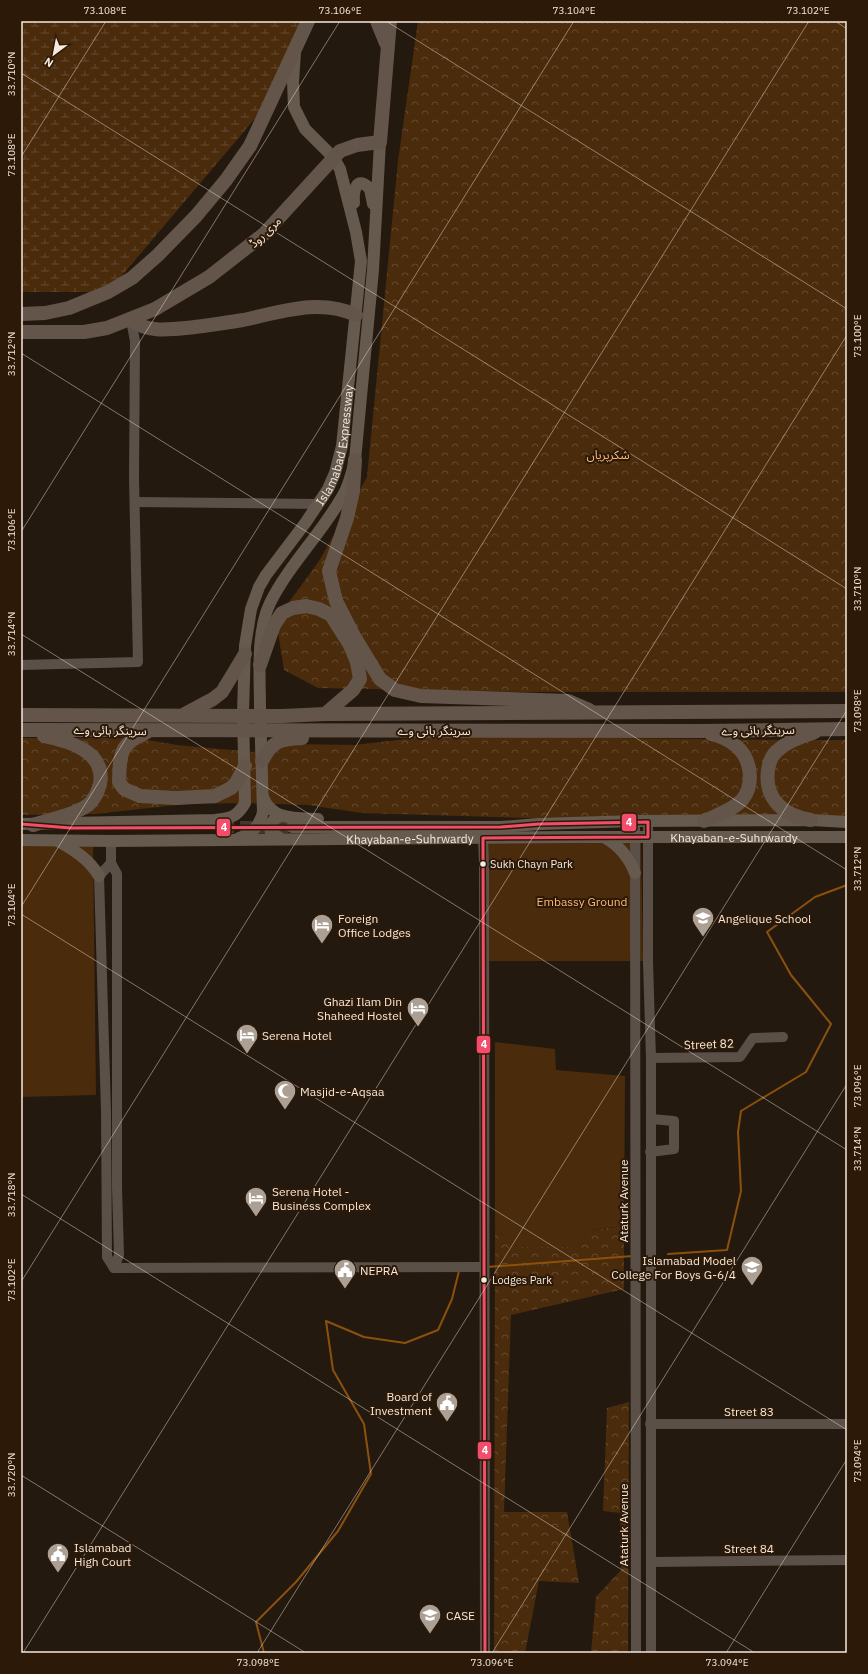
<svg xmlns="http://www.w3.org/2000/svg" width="868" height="1674" viewBox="0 0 868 1674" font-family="'IBM Plex Sans','Noto Sans Arabic',sans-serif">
<defs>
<pattern id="forest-crowns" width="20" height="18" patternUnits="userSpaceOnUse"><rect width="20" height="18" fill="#4a2b0c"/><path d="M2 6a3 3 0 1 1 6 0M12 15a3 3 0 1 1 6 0" fill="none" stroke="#654a2f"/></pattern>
<pattern id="wetland-marsh" width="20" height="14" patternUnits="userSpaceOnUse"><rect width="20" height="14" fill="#4a2b0c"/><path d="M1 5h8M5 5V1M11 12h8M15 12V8" fill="none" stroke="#654a2f"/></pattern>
</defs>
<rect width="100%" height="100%" fill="#24190f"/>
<g fill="url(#forest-crowns)">
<polygon points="418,21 847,21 847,692 526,692 318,688 284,670 276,620 319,561 367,477 398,161"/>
<path d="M431 736C570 737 708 740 847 740V817L562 819 362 813 307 805 245 803 185 804 96 814 21 815V738H136L177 745 253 752 287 744 355 745Z"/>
<polygon points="624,1226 624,1289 511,1315 504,1512 567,1512 579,1583 539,1581 525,1653 494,1653 495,1228 519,1247 590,1230"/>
<polygon points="629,1402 628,1653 591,1653 596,1597 621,1570 620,1513 603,1511 607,1408"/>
</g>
<polygon fill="url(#wetland-marsh)" points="21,21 310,21 274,96 108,292 21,292"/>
<g fill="#4a2b0c">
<polygon points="488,841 641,842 643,961 488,961"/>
<polygon points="21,846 93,846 96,1095 21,1097"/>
<polygon points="495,1042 555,1049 556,1070 625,1076 624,1226 590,1230 576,1247 518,1247 495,1228"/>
</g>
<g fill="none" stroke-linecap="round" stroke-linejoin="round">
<g stroke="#8b510c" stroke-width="2">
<polyline points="668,1254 727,1250 741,1191 738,1132 741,1111 806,1072 831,1024 791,975 767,932 815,897 847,885"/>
<polyline points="487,1267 633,1256"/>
<polyline points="264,1653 256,1622 296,1582 338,1531 371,1474 364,1424 333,1370 326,1321 364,1337 405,1343 438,1330 452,1299 459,1271"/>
</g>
<polyline stroke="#44382e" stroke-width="12" stroke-dasharray="12 6" stroke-linecap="butt" points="222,827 292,827"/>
<g stroke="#5a5048" stroke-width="10">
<polyline points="135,502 318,504"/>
<polyline points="21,665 138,662 134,478 135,341 131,320"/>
<polyline points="635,821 636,1653"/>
<polyline points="648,822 648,962 651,1058 651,1653"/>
<polyline points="483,838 484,864 485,1653"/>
<polyline points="111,841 111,863 117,874 117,1187 119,1255 114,1268"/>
<polyline points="111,863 99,876 106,1111 107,1257 114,1268"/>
<polyline points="651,1058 740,1057 753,1038 783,1037"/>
<polyline points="650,1152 674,1149 674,1121 651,1119"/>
<polyline points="114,1268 484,1267"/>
<polyline points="650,1424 847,1424"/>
<polyline points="652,1562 847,1560"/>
</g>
<g stroke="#665a4e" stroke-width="12">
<path d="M354 203C353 192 356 174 370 189L373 204"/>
<path d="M263 797C272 821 297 818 318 819"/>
<path d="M281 816C273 819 268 824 271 832L281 839"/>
<path id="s1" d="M21 824 215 820C231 818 237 817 245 803L243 713 245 646 251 609 259 587 266 575 306 522 328 489 335 473 342 446 361 261 356 232 340 169 333 157 305 129 294 107 293 82 295 52"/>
<polyline points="292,827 501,827 539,824 635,821 811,820 847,822"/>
<path d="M604 837C620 846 629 857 635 873"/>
<path d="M239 838C253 834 260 825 263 812 262 777 261 743 260 708 260 677 256 632 270 603 289 565 321 534 342 497 349 486 352 473 355 460L373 270 380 142"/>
<path id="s2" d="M21 840 111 841 568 837H847"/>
<path d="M58 841C74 850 89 859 99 876"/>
</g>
<g stroke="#64554a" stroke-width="14">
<polyline points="377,21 386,43"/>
<polyline points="21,314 45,313 69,308 108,292 132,278 158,255 196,216 226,180 250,146 308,21"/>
<path d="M131 320C147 332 166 330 186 328 205 326 224 323 243 320 281 312 319 298 356 315"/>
<polyline points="21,332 84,332 107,328 155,309 209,277 264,234 340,151 357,145 380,142 390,21"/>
<polyline points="355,460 353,491 347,518 329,571 336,601 355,638 380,679 395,690 421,696 568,701 589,710"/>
<polyline points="260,665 274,625 282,613 293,608 306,606 319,609 331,615 350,645 357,662 360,679 353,690 325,714"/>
<polyline points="185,714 213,699 222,692 245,654"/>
<polyline points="21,715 282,716 325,714 847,711"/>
<polyline points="21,730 701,731 847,729"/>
<path d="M147 732C119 744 120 754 119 782L124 789 140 796 176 798 215 796 231 788 236 783 245 766"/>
<path d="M262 761C272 741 280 739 302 738"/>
<path d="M811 820C784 816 764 799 768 770 769 763 771 756 777 751 787 741 802 737 815 732"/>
<path d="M704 821C717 815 733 810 742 800 755 784 751 758 736 746 729 740 720 736 711 734"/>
<path d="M33 825C51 819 72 816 88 805 94 800 98 791 100 784 106 751 68 741 44 736"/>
</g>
<g stroke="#2c1907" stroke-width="6">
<polyline id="bus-1" points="21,824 71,828 501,827 539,824 648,822 648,837 483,838 485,1653"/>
</g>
<use href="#bus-1" stroke="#f44d6c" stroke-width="3"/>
</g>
<path fill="none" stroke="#f6e9dd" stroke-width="1" stroke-opacity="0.45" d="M386 21 847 309M835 21 847 29M21 73 847 589M21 157 106 21M21 353 847 870M21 532 340 21M21 634 847 1150M21 907 574 21M21 914 847 1430M21 1194 755 1653M21 1282 809 21M21 1475 306 1653M23 1653 847 335M257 1653 847 710M492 1653 847 1084M726 1653 847 1459"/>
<defs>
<g id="school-pin" transform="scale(1.15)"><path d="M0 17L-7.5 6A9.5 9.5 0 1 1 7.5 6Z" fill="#aca095" stroke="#2c1907"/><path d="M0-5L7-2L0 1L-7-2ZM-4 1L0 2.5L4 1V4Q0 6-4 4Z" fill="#fff"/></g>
<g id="hotel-pin" transform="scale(1.15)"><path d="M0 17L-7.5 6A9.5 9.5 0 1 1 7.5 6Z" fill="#aca095" stroke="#2c1907"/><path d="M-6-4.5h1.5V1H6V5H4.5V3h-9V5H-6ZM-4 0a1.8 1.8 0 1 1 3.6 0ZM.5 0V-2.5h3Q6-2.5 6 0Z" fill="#fff"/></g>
<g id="mosque-pin" transform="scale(1.15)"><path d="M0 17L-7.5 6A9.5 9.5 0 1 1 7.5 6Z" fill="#aca095" stroke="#2c1907"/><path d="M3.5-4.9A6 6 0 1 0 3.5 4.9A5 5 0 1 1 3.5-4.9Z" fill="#fff"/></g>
<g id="university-pin" transform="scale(1.15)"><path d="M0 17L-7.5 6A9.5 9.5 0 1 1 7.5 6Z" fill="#aca095" stroke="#2c1907"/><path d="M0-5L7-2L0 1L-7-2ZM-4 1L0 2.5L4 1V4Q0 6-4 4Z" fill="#fff"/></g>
<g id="civic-pin" transform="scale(1.15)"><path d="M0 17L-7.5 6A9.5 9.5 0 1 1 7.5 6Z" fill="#aca095" stroke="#2c1907"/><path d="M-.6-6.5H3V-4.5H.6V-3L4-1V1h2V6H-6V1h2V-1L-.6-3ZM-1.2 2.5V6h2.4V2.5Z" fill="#fff"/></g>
</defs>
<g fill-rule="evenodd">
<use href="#school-pin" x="703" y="918"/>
<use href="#hotel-pin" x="322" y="925"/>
<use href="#hotel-pin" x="418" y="1008"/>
<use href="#hotel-pin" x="247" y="1035"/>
<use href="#mosque-pin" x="285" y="1091"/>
<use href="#hotel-pin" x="256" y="1198"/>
<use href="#university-pin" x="752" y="1267"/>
<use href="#civic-pin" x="345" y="1270"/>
<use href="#civic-pin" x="447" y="1403"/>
<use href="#civic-pin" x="58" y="1554"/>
<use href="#university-pin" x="430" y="1615"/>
</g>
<g fill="#f6e9dd" stroke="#2c1907" stroke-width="1.5">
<circle cx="483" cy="864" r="3.5"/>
<circle cx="484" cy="1280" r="3.5"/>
</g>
<g text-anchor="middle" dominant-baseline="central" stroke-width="4" stroke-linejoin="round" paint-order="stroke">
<g font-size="11" fill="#f6e9dd" stroke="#2c1907" text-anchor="start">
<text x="490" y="864">Sukh Chayn Park</text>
<text x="492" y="1280">Lodges Park</text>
</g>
<g font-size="12" fill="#f6e9dd" stroke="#2c1907">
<text transform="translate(265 232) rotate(-44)">مری روڈ</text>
<text stroke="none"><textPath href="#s1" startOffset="613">Islamabad Expressway</textPath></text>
<text transform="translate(110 730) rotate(1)">سرینگر ہائی وے</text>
<text x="434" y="730">سرینگر ہائی وے</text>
<text transform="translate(758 730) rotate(-1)">سرینگر ہائی وے</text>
<text stroke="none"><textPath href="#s2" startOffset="713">Khayaban-e-Suhrwardy</textPath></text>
<text stroke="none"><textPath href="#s2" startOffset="389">Khayaban-e-Suhrwardy</textPath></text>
<text transform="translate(709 1044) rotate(-2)">Street 82</text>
<text transform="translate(623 1201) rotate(-90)">Ataturk Avenue</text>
<text x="749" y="1411">Street 83</text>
<text transform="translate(623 1525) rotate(-90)">Ataturk Avenue</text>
<text x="749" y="1548">Street 84</text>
</g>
<g font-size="12" fill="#feb878" stroke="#2c1907">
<text x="608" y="454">شکرپریاں</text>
<text x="582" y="901">Embassy Ground</text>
</g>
<g font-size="12" fill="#f6e9dd" stroke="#2c1907" text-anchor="start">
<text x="338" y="918">Foreign<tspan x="338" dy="14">Office Lodges</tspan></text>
<text x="718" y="918">Angelique School</text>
<text x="402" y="1001" text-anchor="end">Ghazi Ilam Din<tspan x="402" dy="14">Shaheed Hostel</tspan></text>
<text x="262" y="1035">Serena Hotel</text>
<text x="300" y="1091">Masjid-e-Aqsaa</text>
<text x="272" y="1191">Serena Hotel -<tspan x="272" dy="14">Business Complex</tspan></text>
<text x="736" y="1260" text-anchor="end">Islamabad Model<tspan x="736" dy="14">College For Boys G-6/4</tspan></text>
<text x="360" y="1270">NEPRA</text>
<text x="432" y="1396" text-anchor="end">Board of<tspan x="432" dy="14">Investment</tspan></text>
<text x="74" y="1547">Islamabad<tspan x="74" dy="14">High Court</tspan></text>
<text x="446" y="1615">CASE</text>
</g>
</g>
<g stroke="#2c1907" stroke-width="1.5">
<rect x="621" y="813" width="16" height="19" rx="4" fill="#f44d6c"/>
<rect x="216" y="818" width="15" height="19" rx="4" fill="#f44d6c"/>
<rect x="476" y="1035" width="15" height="19" rx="4" fill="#f44d6c"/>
<rect x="477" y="1441" width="15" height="19" rx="4" fill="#f44d6c"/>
</g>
<g font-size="11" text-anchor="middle" font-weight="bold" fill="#fff">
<text x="629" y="826">4</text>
<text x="224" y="831">4</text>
<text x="484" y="1048">4</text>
<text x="485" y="1454">4</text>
</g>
<rect width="868" height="1674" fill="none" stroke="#2c1907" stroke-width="44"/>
<g transform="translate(54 54) rotate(212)" stroke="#2c1907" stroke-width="3" paint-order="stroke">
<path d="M0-3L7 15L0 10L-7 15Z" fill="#f6e9dd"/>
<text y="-6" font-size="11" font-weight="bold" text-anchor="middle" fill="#f6e9dd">N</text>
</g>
<rect x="22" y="22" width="824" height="1630" fill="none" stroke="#f6e9dd" stroke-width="1.5"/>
<g font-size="10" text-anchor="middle" fill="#f6e9dd">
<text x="105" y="14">73.108°E</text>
<text x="340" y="14">73.106°E</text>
<text x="574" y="14">73.104°E</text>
<text x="808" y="14">73.102°E</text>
<text transform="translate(11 74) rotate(-90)" y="4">33.710°N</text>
<text transform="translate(11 155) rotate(-90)" y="4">73.108°E</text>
<text transform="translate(857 336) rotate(-90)" y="4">73.100°E</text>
<text transform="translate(11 354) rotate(-90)" y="4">33.712°N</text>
<text transform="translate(11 530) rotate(-90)" y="4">73.106°E</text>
<text transform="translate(857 589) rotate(-90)" y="4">33.710°N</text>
<text transform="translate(11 634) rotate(-90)" y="4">33.714°N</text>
<text transform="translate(857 711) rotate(-90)" y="4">73.098°E</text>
<text transform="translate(857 869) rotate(-90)" y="4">33.712°N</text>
<text transform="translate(11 905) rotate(-90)" y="4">73.104°E</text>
<text transform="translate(857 1086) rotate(-90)" y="4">73.096°E</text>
<text transform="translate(857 1149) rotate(-90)" y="4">33.714°N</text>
<text transform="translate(11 1195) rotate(-90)" y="4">33.718°N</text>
<text transform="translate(11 1280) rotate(-90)" y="4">73.102°E</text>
<text transform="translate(857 1461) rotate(-90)" y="4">73.094°E</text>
<text transform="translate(11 1475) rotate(-90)" y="4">33.720°N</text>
<text x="258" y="1666">73.098°E</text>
<text x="492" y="1666">73.096°E</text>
<text x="727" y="1666">73.094°E</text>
</g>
</svg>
